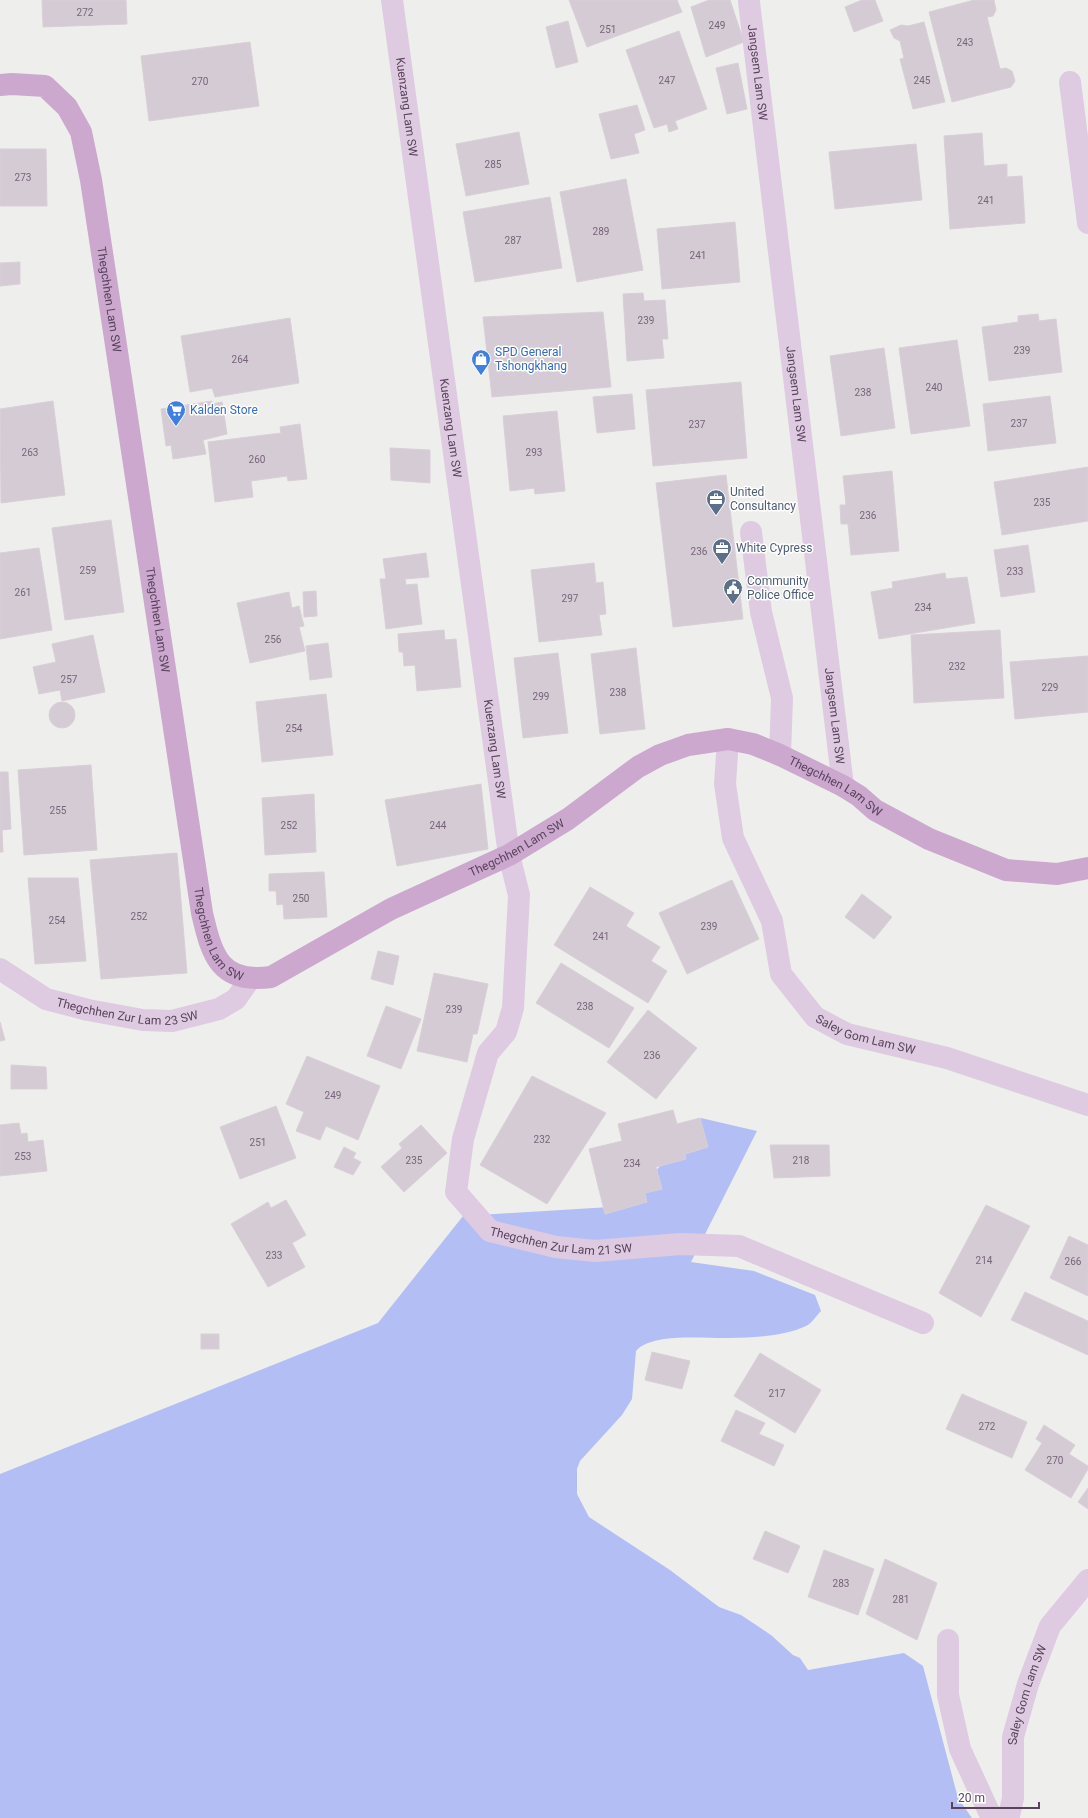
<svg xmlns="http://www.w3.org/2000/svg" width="1088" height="1818" viewBox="0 0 1088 1818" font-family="Roboto,sans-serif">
<rect width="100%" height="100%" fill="#eeefec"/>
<path fill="#b3bff4" d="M701 1118 757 1131 691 1262 754 1271 815 1295 821 1311C816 1316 811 1324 806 1326 785 1336 753 1338 730 1338 706 1339 652 1332 636 1351L632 1399 622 1415 580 1461 577 1469V1494L589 1517 670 1570 719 1607 741 1615 771 1635 793 1655 800 1658 808 1670 904 1653 923 1666 958 1798 972 1818H0V1474L378 1323 463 1216 626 1206Z"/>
<g fill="#d4cbd4" stroke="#d9cfd7">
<polygon points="42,0 126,0 127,24 43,27"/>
<polygon points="569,0 677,0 682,12 587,47"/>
<polygon points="709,0 730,0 744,42 706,57 691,7"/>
<polygon points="862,0 875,0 883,21 854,32 845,7"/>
<polygon points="974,0 994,0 996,10 993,16 987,17 1000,69 1006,68 1012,71 1015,81 1011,87 952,102 929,12"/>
<polygon points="568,21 578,62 556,68 546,27"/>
<polygon points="924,22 945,102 913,109 900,59 904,58 900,41 894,38 890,30 901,25 908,26"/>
<polygon points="679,31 707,109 675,121 678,129 669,132 667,124 654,128 626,50"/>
<polygon points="250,42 259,106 149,121 141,56"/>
<polygon points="738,63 747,109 727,114 716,68"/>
<polygon points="637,105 645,130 634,134 639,153 611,159 599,114"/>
<polygon points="519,132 529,184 466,196 456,144"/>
<polygon points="982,133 984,166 1007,164 1007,177 1022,176 1025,223 950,229 944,136"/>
<polygon points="916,144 922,200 835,209 829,152"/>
<polygon points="0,149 46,149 47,206 0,206"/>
<polygon points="626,179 643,270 577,282 560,192"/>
<polygon points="550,197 562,268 475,282 463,212"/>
<polygon points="735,222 740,282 662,289 657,229"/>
<polygon points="20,262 20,284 0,286 0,263"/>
<polygon points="643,293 644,301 665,300 668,339 662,339 664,358 627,361 623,294"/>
<polygon points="603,312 611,387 492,397 483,317"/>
<polygon points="1038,314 1039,321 1056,319 1062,372 989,381 982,327 1018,322 1018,316"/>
<polygon points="290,318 299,383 215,397 212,388 190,392 181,336"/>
<polygon points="957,340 970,426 911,434 899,348"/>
<polygon points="884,348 895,428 841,436 830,356"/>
<polygon points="741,382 747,458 653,466 646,390"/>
<polygon points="632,394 635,429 597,433 593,397"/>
<polygon points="1050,396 1056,443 988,451 983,404"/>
<polygon points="53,401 65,495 1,503 0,409"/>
<polygon points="212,401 212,404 222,402 227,434 203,440 206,454 173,459 171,445 166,446 161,409"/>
<polygon points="557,411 565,491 535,494 534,488 510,491 503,416"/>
<polygon points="300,424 307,479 288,481 287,476 251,481 253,497 215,502 208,442 281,433 280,427"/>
<polygon points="390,448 430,450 430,483 391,480"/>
<polygon points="1088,467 1088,521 1002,535 994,482"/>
<polygon points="892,471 899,551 851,555 848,524 841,524 840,505 846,505 843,476"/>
<polygon points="726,475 743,619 673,627 656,483"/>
<polygon points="111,520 124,612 65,620 52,528"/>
<polygon points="1028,545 1035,592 1001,597 994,550"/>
<polygon points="39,548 52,630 0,639 0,553"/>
<polygon points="426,553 429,577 405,579 406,585 417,584 422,624 386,629 380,579 386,579 383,559"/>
<polygon points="594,563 596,583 603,582 606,614 599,615 602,635 539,642 531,570"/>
<polygon points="945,573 946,579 967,577 975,623 879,639 871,592 893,588 892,582"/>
<polygon points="316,591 317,616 304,617 303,592"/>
<polygon points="289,592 292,608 299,606 304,626 299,627 305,651 250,663 237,603"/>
<polygon points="444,630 445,640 456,639 461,687 417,691 415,665 404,666 403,652 399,652 398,634"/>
<polygon points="1000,630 1004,698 914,703 911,635"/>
<polygon points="93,635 105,692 62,701 60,690 39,694 33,667 56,662 52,644"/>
<polygon points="328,643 332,677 310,680 306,646"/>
<polygon points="636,648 645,729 600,734 591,654"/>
<polygon points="558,653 568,733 523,738 514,658"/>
<polygon points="1088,656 1088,712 1015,719 1010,662"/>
<polygon points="326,694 333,755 262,762 256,702"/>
<circle cx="62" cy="715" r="13"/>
<polygon points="91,765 97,850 24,855 18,770"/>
<polygon points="0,772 8,772 11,829 2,830 3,852 0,852"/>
<polygon points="481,784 488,849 397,866 385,800"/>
<polygon points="314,794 316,852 265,855 262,798"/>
<polygon points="177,853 187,973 101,979 90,860"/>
<polygon points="324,872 327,917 284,919 283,904 277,905 276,891 269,891 269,874"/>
<polygon points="28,878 78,878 86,961 35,964"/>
<polygon points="732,880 759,939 687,974 659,913"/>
<polygon points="590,887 634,913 626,926 660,947 651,961 667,971 648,1003 554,945"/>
<polygon points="862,894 892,917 874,939 845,917"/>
<polygon points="378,951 399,956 393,985 371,979"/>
<polygon points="561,963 634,1008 609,1048 536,1003"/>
<polygon points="434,973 488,984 477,1034 473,1034 467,1062 417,1051"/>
<polygon points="386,1006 421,1019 401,1069 367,1056"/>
<polygon points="648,1010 697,1048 656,1099 607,1062"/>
<polygon points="0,1022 5,1040 0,1041"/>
<polygon points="307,1056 380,1086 358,1140 326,1126 320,1140 296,1131 304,1112 286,1104"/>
<polygon points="11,1065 46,1067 47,1089 11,1089"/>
<polygon points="532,1076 606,1113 547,1204 480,1165"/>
<polygon points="276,1106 296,1158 240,1179 220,1127"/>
<polygon points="673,1110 677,1124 700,1118 708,1147 685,1154 686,1159 656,1167 662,1189 645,1193 647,1202 605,1214 589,1149 622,1141 618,1124"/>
<polygon points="19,1123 21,1134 27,1133 28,1142 43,1140 47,1171 0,1176 0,1125"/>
<polygon points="421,1125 447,1153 404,1192 381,1167 402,1148 399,1144"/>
<polygon points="770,1145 829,1145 830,1176 774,1178"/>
<polygon points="344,1147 356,1153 353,1158 361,1162 353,1175 334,1167"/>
<polygon points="286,1200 306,1235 292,1243 305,1267 268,1287 231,1224 268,1202 271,1208"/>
<polygon points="986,1205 1030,1226 981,1317 939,1293"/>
<polygon points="1069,1236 1088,1245 1088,1296 1050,1278"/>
<polygon points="1025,1292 1088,1321 1088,1355 1011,1320"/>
<rect x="201" y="1334" width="18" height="15"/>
<polygon points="652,1352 690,1361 682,1389 645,1380"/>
<polygon points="760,1353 821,1390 795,1433 734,1396"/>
<polygon points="962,1394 1027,1422 1012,1458 946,1429"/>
<polygon points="736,1410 765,1423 759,1434 784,1445 774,1466 721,1441"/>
<polygon points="1044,1425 1075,1445 1069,1454 1088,1466 1088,1469 1071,1498 1025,1470 1042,1443 1036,1439"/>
<polygon points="1088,1488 1088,1509 1078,1502"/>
<polygon points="765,1531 800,1546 788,1573 753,1559"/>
<polygon points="824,1550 874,1569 858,1615 808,1597"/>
<polygon points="885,1559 937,1583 917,1640 866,1614"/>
</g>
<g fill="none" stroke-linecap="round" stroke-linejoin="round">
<g stroke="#decbe1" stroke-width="22">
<path id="s1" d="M392 0 509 855 519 895 513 1008 506 1032 488 1053 463 1139 456 1192 490 1231 556 1247 595 1251 680 1244 739 1246 923 1323"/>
<path id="s2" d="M749 2 843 786"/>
<polyline points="1070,82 1088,223"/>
<polyline points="751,532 761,612 782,698 780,755"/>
<path id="s3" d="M728 739 725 784 733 838 772 921 781 974 815 1017 847 1034 947 1058 1088 1105"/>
<path id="s4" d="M0 969 46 999 88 1010 143 1020 172 1021 219 1009 236 999 250 979"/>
<polyline points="948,1640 948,1695 960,1749 989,1812 996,1818"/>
<path id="s5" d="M1001 1818 1009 1816 1013 1798V1737L1028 1684 1050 1626 1088 1580"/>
</g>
<path stroke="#cca8cf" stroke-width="22" id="s6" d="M0 85 12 84 45 86 67 107 81 132 91 180 202 913C212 956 220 984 271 977L391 909 509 855 568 819 638 767 660 755 688 745 728 739 753 744 780 755 843 786 859 796 875 810 929 839 1006 870 1057 874 1088 868"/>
</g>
<defs>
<g id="shop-pin" transform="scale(1)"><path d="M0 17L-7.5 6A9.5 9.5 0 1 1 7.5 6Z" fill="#3f7fe0" stroke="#fff"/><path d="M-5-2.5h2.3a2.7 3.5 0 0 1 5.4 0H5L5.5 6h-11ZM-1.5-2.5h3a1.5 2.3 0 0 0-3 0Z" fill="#fff"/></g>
<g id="supermarket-pin" transform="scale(1)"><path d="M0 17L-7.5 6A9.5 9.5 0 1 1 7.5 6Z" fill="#3f7fe0" stroke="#fff"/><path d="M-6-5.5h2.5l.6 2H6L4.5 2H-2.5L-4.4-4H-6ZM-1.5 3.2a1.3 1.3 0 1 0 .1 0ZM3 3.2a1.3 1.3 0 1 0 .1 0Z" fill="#fff"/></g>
<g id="office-pin" transform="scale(1)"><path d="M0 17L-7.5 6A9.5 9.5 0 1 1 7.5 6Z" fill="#5c6f8a" stroke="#fff"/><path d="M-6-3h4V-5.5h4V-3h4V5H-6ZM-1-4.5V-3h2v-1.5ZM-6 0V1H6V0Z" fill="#fff"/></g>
<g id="civic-pin" transform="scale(1)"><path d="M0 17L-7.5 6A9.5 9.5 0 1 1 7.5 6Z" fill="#5c6f8a" stroke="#fff"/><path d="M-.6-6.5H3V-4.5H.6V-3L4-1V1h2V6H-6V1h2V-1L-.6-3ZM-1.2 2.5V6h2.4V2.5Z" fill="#fff"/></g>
</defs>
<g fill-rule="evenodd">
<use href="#shop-pin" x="481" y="359"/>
<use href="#supermarket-pin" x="176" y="410"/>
<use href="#office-pin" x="716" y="499"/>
<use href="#office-pin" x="722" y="548"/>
<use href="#civic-pin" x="733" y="588"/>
</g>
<g text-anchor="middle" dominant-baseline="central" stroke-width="3" stroke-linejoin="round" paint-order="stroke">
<g font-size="10" fill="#78647a">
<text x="85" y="12">272</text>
<text x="717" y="25">249</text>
<text x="608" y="29">251</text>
<text x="965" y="42">243</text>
<text x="667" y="80">247</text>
<text x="922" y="80">245</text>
<text x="200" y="81">270</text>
<text x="493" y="164">285</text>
<text x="23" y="177">273</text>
<text x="986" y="200">241</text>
<text x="601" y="231">289</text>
<text x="513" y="240">287</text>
<text x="698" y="255">241</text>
<text x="646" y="320">239</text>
<text x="1022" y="350">239</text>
<text x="240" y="359">264</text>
<text x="934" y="387">240</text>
<text x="863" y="392">238</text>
<text x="1019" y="423">237</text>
<text x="697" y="424">237</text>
<text x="30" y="452">263</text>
<text x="534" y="452">293</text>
<text x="257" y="459">260</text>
<text x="1042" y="502">235</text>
<text x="868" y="515">236</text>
<text x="699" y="551">236</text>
<text x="88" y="570">259</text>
<text x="1015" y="571">233</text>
<text x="23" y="592">261</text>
<text x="570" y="598">297</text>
<text x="923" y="607">234</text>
<text x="273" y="639">256</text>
<text x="957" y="666">232</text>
<text x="69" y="679">257</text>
<text x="1050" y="687">229</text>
<text x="618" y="692">238</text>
<text x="541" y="696">299</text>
<text x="294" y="728">254</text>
<text x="58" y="810">255</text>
<text x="289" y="825">252</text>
<text x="438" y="825">244</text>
<text x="301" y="898">250</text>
<text x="139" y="916">252</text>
<text x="57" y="920">254</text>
<text x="709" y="926">239</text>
<text x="601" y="936">241</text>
<text x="585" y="1006">238</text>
<text x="454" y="1009">239</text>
<text x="652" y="1055">236</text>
<text x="333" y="1095">249</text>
<text x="542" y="1139">232</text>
<text x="258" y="1142">251</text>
<text x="23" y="1156">253</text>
<text x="414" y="1160">235</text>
<text x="801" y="1160">218</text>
<text x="632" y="1163">234</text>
<text x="274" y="1255">233</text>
<text x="984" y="1260">214</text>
<text x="1073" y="1261">266</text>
<text x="777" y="1393">217</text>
<text x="987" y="1426">272</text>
<text x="1055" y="1460">270</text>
<text x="841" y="1583">283</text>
<text x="901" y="1599">281</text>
</g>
<g font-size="12" fill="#59425c" stroke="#fff">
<text stroke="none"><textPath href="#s2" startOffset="71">Jangsem Lam SW</textPath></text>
<text stroke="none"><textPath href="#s1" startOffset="108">Kuenzang Lam SW</textPath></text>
<text stroke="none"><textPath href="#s6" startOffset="274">Thegchhen Lam SW</textPath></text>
<text stroke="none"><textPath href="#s2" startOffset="395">Jangsem Lam SW</textPath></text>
<text stroke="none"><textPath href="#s1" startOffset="432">Kuenzang Lam SW</textPath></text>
<text stroke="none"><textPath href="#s6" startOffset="598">Thegchhen Lam SW</textPath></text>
<text stroke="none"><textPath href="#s2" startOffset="719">Jangsem Lam SW</textPath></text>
<text stroke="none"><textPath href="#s1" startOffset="756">Kuenzang Lam SW</textPath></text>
<text stroke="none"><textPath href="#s6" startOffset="1641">Thegchhen Lam SW</textPath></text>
<text stroke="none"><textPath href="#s6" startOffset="1281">Thegchhen Lam SW</textPath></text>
<text stroke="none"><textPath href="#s6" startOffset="922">Thegchhen Lam SW</textPath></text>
<text stroke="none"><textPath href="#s4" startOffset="138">Thegchhen Zur Lam 23 SW</textPath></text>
<text stroke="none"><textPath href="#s3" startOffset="354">Saley Gom Lam SW</textPath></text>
<text stroke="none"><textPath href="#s1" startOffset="1337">Thegchhen Zur Lam 21 SW</textPath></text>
<text stroke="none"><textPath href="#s5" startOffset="132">Saley Gom Lam SW</textPath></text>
</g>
<g font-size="12" fill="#366cbe" stroke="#fff" text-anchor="start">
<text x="495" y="352">SPD General<tspan x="495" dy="14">Tshongkhang</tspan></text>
<text x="190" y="410">Kalden Store</text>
</g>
<g font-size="12" fill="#4e5e75" stroke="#fff" text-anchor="start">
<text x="730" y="492">United<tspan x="730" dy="14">Consultancy</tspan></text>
<text x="736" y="548">White Cypress</text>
<text x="747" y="581">Community<tspan x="747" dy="14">Police Office</tspan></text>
</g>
</g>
<path d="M952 1802v6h87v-6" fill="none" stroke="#59425c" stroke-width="2"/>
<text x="958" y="1802" font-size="12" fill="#59425c" stroke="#ffffff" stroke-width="3" paint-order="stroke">20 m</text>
</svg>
